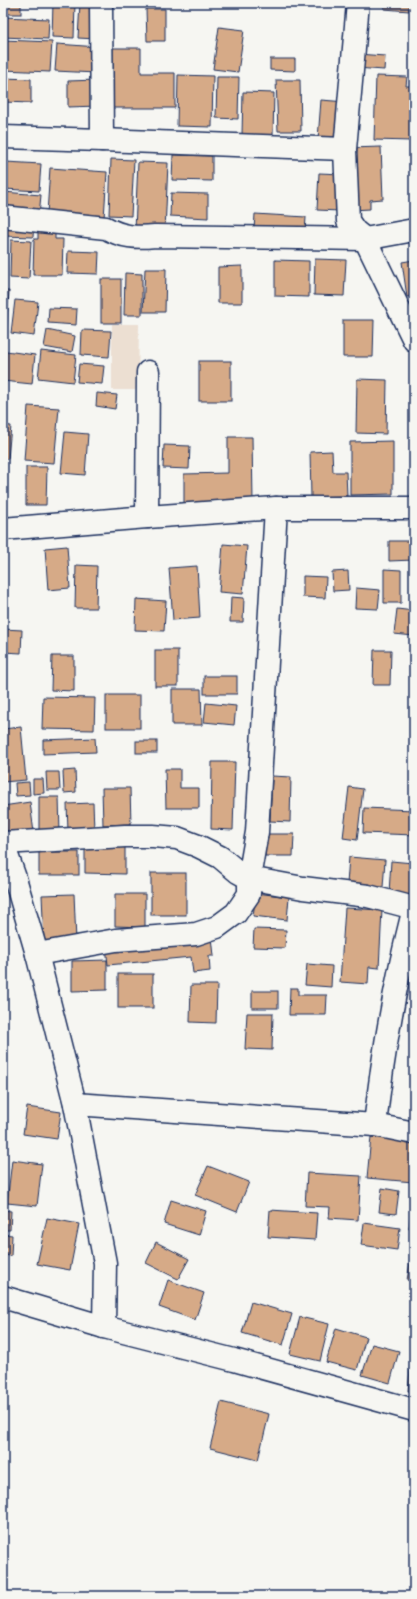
<svg xmlns="http://www.w3.org/2000/svg" width="417" height="1599" viewBox="0 0 417 1599" font-family="Sriracha,sans-serif">
<rect width="100%" height="100%" fill="#f6f6f2"/>
<filter id="ink" filterUnits="userSpaceOnUse"><feTurbulence type="fractalNoise" baseFrequency=".025" numOctaves="2"/><feDisplacementMap in="SourceGraphic" scale="8" xChannelSelector="R" yChannelSelector="G"/><feConvolveMatrix kernelMatrix="1 2 1 2 8 2 1 2 1" color-interpolation-filters="sRGB"/></filter>
<g filter="url(#ink)">
<polygon fill="#ecdfd2" points="112,324 139,324 138,390 112,390"/>
<g fill="#d6aa87" stroke="#1b2f5e">
<rect x="3" y="3" width="18" height="11"/>
<polygon points="53,3 75,3 74,38 52,37"/>
<polygon points="80,3 97,3 96,39 78,38"/>
<polygon points="384,3 409,3 409,11 384,9"/>
<polygon points="146,9 165,9 165,41 147,41"/>
<polygon points="3,17 49,19 48,39 3,37"/>
<polygon points="219,27 244,30 238,72 213,69"/>
<polygon points="3,40 52,42 50,72 3,70"/>
<polygon points="57,44 98,47 96,73 55,71"/>
<polygon points="106,48 141,48 141,73 175,73 175,108 106,108"/>
<polygon points="357,54 385,56 384,70 356,68"/>
<polygon points="270,59 295,59 295,71 270,70"/>
<polygon points="178,75 213,76 212,127 177,126"/>
<polygon points="376,76 407,77 406,86 413,86 411,141 374,140"/>
<polygon points="217,77 239,77 238,119 216,118"/>
<polygon points="3,78 31,79 31,103 3,102"/>
<polygon points="97,80 98,106 68,107 68,81"/>
<polygon points="276,80 300,80 301,131 278,131"/>
<polygon points="243,92 274,93 273,135 242,135"/>
<polygon points="321,100 346,102 343,141 318,139"/>
<polygon points="381,147 383,199 370,200 370,209 352,210 349,148"/>
<polygon points="173,155 212,156 212,181 172,180"/>
<polygon points="111,159 134,160 131,216 109,215"/>
<polygon points="6,162 41,164 39,191 4,189"/>
<polygon points="138,162 168,163 165,231 135,230"/>
<polygon points="50,168 107,172 104,218 47,214"/>
<polygon points="319,173 342,174 340,211 317,210"/>
<polygon points="3,192 41,195 39,215 3,212"/>
<polygon points="171,193 208,194 208,218 170,216"/>
<polygon points="255,214 306,217 305,233 254,230"/>
<polygon points="4,221 34,222 33,237 3,236"/>
<polygon points="38,225 55,225 55,239 63,239 62,275 33,275 34,239 38,239"/>
<polygon points="11,240 31,241 29,279 10,278"/>
<polygon points="68,251 99,252 98,274 67,273"/>
<polygon points="315,259 346,260 344,296 314,295"/>
<polygon points="275,260 309,261 309,297 275,296"/>
<polygon points="414,260 414,296 407,297 402,262"/>
<polygon points="242,266 242,303 218,303 218,267"/>
<polygon points="145,269 166,269 165,312 143,312"/>
<polygon points="125,273 142,274 142,315 124,315"/>
<rect x="101" y="279" width="20" height="44"/>
<polygon points="3,291 9,291 6,334 3,334"/>
<polygon points="15,300 38,302 34,336 11,333"/>
<polygon points="49,308 77,309 76,325 48,323"/>
<polygon points="343,320 374,320 373,357 343,357"/>
<polygon points="47,330 75,336 72,352 44,347"/>
<polygon points="82,330 111,331 109,357 81,355"/>
<polygon points="6,351 35,355 32,384 3,381"/>
<polygon points="41,351 76,355 73,382 38,378"/>
<rect x="199" y="361" width="32" height="40"/>
<polygon points="79,364 104,366 102,384 77,382"/>
<polygon points="357,379 387,380 386,434 356,433"/>
<polygon points="97,393 117,395 115,409 96,406"/>
<polygon points="28,406 59,408 54,463 24,461"/>
<polygon points="3,425 11,426 8,459 3,459"/>
<polygon points="65,432 88,434 85,475 61,473"/>
<polygon points="228,437 252,437 253,503 184,504 184,474 228,473"/>
<polygon points="393,441 393,494 350,495 350,442"/>
<polygon points="164,445 190,446 189,469 163,468"/>
<polygon points="332,451 333,472 346,472 347,496 311,497 310,452"/>
<polygon points="26,467 47,467 46,505 26,505"/>
<polygon points="389,541 414,541 414,560 389,561"/>
<polygon points="223,544 247,546 243,594 219,592"/>
<polygon points="67,546 70,588 48,590 45,548"/>
<polygon points="76,565 97,566 96,608 75,608"/>
<polygon points="197,566 200,618 173,620 169,568"/>
<polygon points="384,569 401,570 401,603 384,603"/>
<polygon points="412,570 414,570 414,598"/>
<polygon points="348,571 349,590 333,591 332,572"/>
<polygon points="303,576 326,577 325,598 303,597"/>
<polygon points="356,588 380,590 378,609 355,608"/>
<polygon points="231,597 244,598 243,622 230,622"/>
<polygon points="136,599 166,601 164,631 135,630"/>
<polygon points="397,609 414,611 414,636 394,634"/>
<polygon points="3,629 22,630 21,653 3,652"/>
<rect x="155" y="650" width="23" height="36"/>
<polygon points="374,650 391,650 390,685 373,685"/>
<polygon points="52,656 74,656 74,691 51,690"/>
<rect x="204" y="676" width="33" height="18"/>
<polygon points="172,689 201,689 202,725 172,725"/>
<rect x="106" y="695" width="34" height="33"/>
<polygon points="43,697 95,698 94,730 42,729"/>
<polygon points="206,703 236,706 234,725 204,722"/>
<polygon points="21,727 26,780 3,782 3,729"/>
<polygon points="95,738 96,752 43,754 43,740"/>
<rect x="136" y="741" width="21" height="12"/>
<polygon points="212,762 235,762 233,830 211,829"/>
<polygon points="165,769 180,769 180,788 199,788 199,808 166,808"/>
<polygon points="75,770 76,792 64,793 63,771"/>
<polygon points="46,772 59,772 60,790 47,790"/>
<polygon points="272,776 291,777 290,822 270,821"/>
<polygon points="33,779 43,779 44,793 33,794"/>
<polygon points="29,782 30,795 16,796 15,783"/>
<polygon points="349,787 363,789 357,840 343,838"/>
<polygon points="102,788 130,788 131,824 103,825"/>
<polygon points="39,797 59,797 60,834 39,834"/>
<polygon points="30,802 34,833 7,837 3,806"/>
<polygon points="93,803 94,830 68,831 67,804"/>
<polygon points="364,808 414,810 414,835 363,833"/>
<polygon points="265,834 294,834 293,856 265,856"/>
<polygon points="85,844 125,844 125,874 85,873"/>
<rect x="39" y="852" width="40" height="23"/>
<polygon points="349,857 385,860 383,887 347,884"/>
<polygon points="391,861 413,863 411,895 389,893"/>
<rect x="151" y="873" width="35" height="42"/>
<polygon points="256,893 289,897 287,920 253,916"/>
<polygon points="74,894 76,941 44,942 42,895"/>
<polygon points="115,894 145,894 145,927 115,926"/>
<polygon points="345,908 382,910 379,968 369,967 368,984 340,982"/>
<polygon points="254,929 286,930 285,948 253,947"/>
<polygon points="212,937 214,956 209,956 210,971 193,973 191,957 108,965 106,946"/>
<polygon points="107,960 107,990 72,991 72,961"/>
<polygon points="307,964 332,966 331,987 305,985"/>
<rect x="118" y="974" width="35" height="34"/>
<polygon points="191,985 217,985 216,1023 190,1022"/>
<polygon points="290,988 298,988 298,995 327,995 326,1015 289,1015"/>
<rect x="252" y="991" width="26" height="17"/>
<polygon points="247,1013 273,1013 272,1050 245,1049"/>
<polygon points="27,1107 61,1112 57,1139 23,1134"/>
<polygon points="371,1137 414,1141 413,1182 367,1178"/>
<polygon points="12,1160 42,1164 37,1206 7,1203"/>
<polygon points="208,1166 249,1182 237,1212 195,1195"/>
<polygon points="307,1173 361,1176 358,1220 329,1218 330,1207 305,1206"/>
<polygon points="382,1188 399,1191 396,1214 379,1212"/>
<polygon points="171,1200 206,1211 199,1235 164,1224"/>
<polygon points="412,1206 414,1206 414,1229 409,1228"/>
<polygon points="3,1210 11,1211 10,1230 3,1230"/>
<polygon points="270,1210 317,1213 315,1240 268,1237"/>
<polygon points="47,1218 79,1224 70,1270 37,1264"/>
<polygon points="364,1223 400,1228 397,1250 361,1245"/>
<polygon points="3,1234 12,1235 11,1256 3,1255"/>
<polygon points="156,1242 189,1259 178,1279 146,1263"/>
<polygon points="411,1257 414,1257 414,1282 407,1280"/>
<polygon points="168,1280 204,1293 195,1320 159,1307"/>
<polygon points="251,1302 292,1314 283,1345 242,1333"/>
<polygon points="300,1317 329,1324 320,1361 290,1354"/>
<polygon points="414,1327 414,1391 408,1391"/>
<polygon points="336,1328 366,1337 357,1370 326,1362"/>
<polygon points="372,1344 399,1351 390,1383 362,1375"/>
<polygon points="221,1402 269,1414 258,1460 210,1448"/>
</g>
<g fill="none" stroke-linecap="round" stroke-linejoin="round">
<g stroke="#1b2f5e" stroke-width="25">
<g id="minor">
<polyline points="101,3 102,140"/>
<polyline points="358,3 345,149 348,221 355,231 365,239 414,340"/>
<polyline points="3,137 102,140 345,149"/>
<path d="M3 217 106 228C122 237 136 238 155 236L365 239 414 230"/>
<polyline points="147,517 148,372"/>
<polyline points="3,529 147,517 276,508 414,508"/>
<polyline points="3,843 125,836 153,836 177,838 198,846 220,857 238,872 249,878 303,888 368,896 414,908"/>
<polyline points="3,844 15,878 37,954 75,1104 105,1263 104,1327"/>
<polyline points="37,954 116,940 196,934 217,927 236,913 249,894 249,878 257,832 276,508"/>
<path d="M75 1104 375 1125C383 1052 396 979 414 908"/>
<polyline points="375,1125 414,1133"/>
<polyline points="3,1297 104,1327 234,1360 414,1410"/>
</g>
</g>
<use href="#minor" stroke="#f6f6f2" stroke-width="22"/>
</g>
</g>
<rect width="417" height="1599" fill="none" stroke="#f6f6f2" stroke-width="16"/>
<rect x="8" y="8" width="401" height="1583" fill="none" stroke="#1b2f5e" stroke-width="1.5" filter="url(#ink)"/>
</svg>
